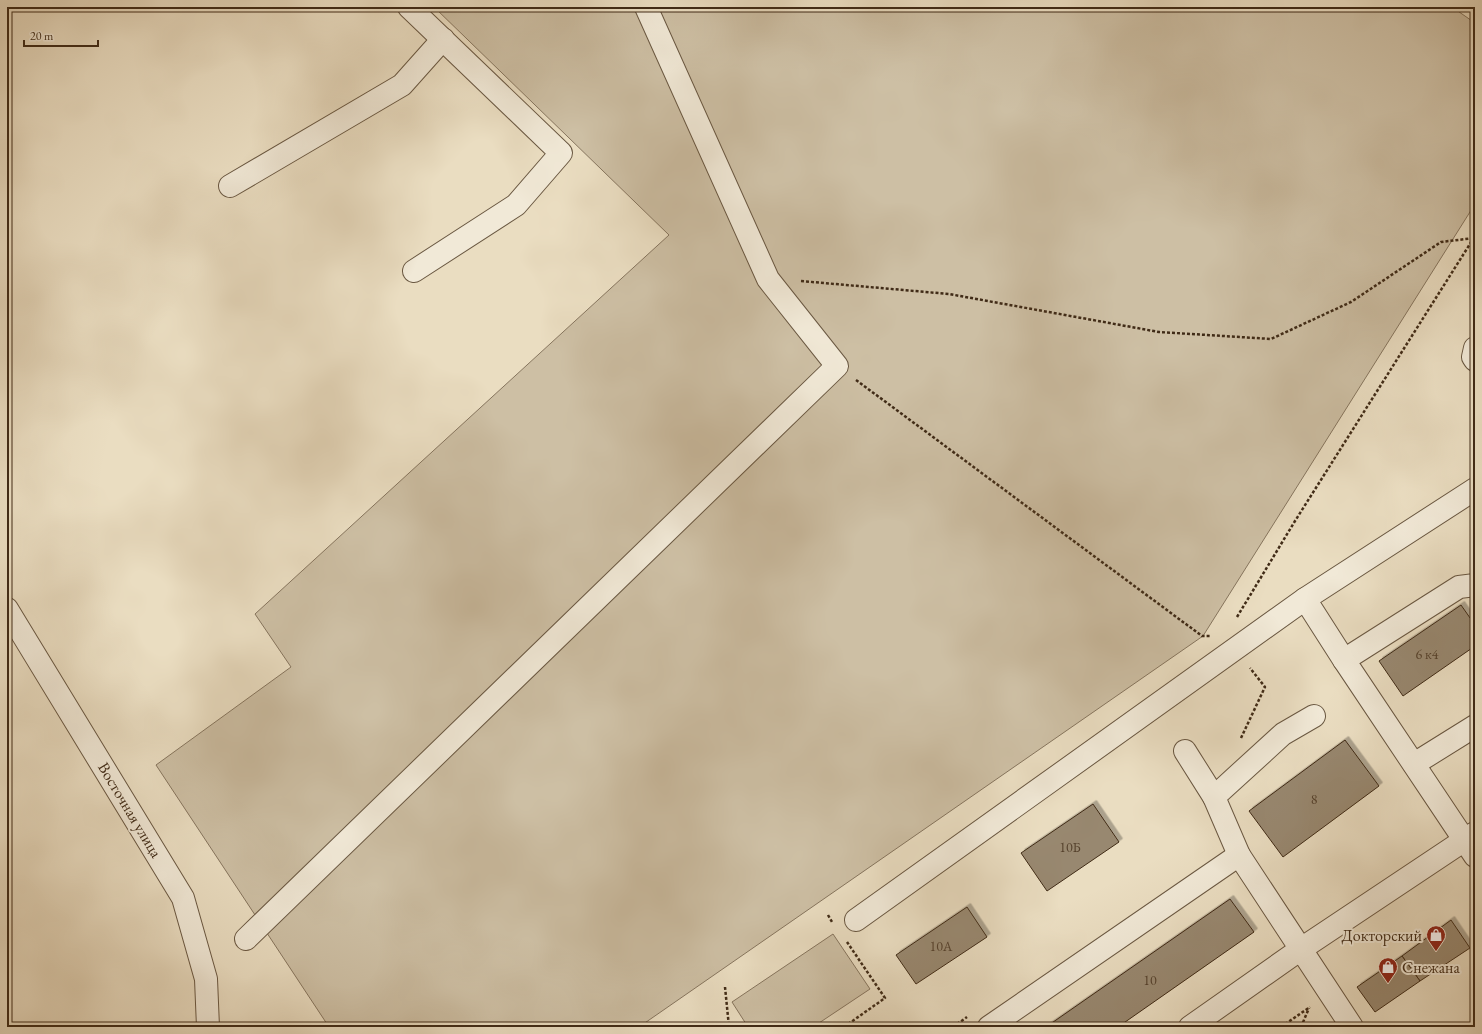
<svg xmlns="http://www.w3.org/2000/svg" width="1482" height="1034" viewBox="0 0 1482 1034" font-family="'EB Garamond',serif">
<defs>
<filter id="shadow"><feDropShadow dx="3.5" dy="-3.5" stdDeviation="0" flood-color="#0004"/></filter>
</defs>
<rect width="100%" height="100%" fill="#eaddc1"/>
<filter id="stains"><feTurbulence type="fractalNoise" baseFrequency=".005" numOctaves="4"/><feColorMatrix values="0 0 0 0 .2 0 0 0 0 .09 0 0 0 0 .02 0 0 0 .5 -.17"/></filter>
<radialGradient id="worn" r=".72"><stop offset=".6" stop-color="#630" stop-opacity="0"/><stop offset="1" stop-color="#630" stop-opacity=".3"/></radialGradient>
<g fill="#cdbfa4" stroke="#86755e">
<polygon points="434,7 1452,7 1475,23 1475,204 1203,636 639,1027 329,1027 156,765 291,667 255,614 669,235"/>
<polygon points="833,934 870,989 813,1027 748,1027 732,1002"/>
</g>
<g fill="#98886f" stroke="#402b17" filter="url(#shadow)">
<polygon points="1461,605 1475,625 1475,646 1403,696 1379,661"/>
<polygon points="1345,740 1379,786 1283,857 1249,811"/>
<polygon points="1093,804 1119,842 1047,891 1021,853"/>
<polygon points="1230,899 1254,932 1118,1027 1046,1027"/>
<polygon points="967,907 987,937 916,984 896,955"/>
<polygon points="1451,920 1470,948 1420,981 1402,956"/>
<polygon points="1402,956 1420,981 1375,1012 1357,987"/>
</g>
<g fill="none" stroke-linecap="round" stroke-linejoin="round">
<g stroke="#6a5842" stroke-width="24">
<g id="minor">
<polyline points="409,7 561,153 516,205 414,271"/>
<polyline points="230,186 402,85 443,39"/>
<polyline points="1475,348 1473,357 1475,360"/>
<polyline points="1475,585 1459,587 1344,660 1475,856"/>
<polyline points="7,609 183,898 206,979 208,1027"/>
<polyline points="1344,660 1305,599 1475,489"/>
<polyline points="1185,751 1214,797"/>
<polyline points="1414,764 1475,726"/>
<polyline points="1239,855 1214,797 1283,734 1314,716"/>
<polyline points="856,920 1305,599"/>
<polyline points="246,939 837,366 768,279 646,7"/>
<polyline points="989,1027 1239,855 1352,1027"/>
<polyline points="1190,1027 1301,949 1475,833"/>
</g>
</g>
<g stroke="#402b17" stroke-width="2.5" stroke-dasharray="3 2" stroke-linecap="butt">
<polyline points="801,281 949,294 1159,332 1271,339 1351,302 1441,242 1474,238"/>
<polyline points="856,380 1202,636 1210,636"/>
<polyline points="1237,617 1295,521 1475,236"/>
<polyline points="1241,738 1265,687 1250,668"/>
<polyline points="828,915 832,922"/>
<polyline points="725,987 729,1027"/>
<polyline points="844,1027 885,998 847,942"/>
<polyline points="953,1027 967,1017"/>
<polyline points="1281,1027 1310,1007"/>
<polyline points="1301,1027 1309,1008"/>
</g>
<use href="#minor" stroke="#f1e9d7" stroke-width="22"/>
</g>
<defs>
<g id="shop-pin" transform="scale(1)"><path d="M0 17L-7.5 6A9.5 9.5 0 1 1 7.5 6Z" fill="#8f2418" stroke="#f1e9d7"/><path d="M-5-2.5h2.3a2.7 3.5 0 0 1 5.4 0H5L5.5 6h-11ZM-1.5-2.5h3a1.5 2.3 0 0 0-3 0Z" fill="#fff"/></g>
</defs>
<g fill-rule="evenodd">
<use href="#shop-pin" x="1436" y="935"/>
<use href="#shop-pin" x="1388" y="967"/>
</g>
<g text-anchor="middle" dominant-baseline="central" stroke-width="4" stroke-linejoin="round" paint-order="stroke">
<g font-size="14" fill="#56422d">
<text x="1427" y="654">6 к4</text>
<text x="1314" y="799">8</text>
<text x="1070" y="847">10Б</text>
<text x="941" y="946">10А</text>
<text x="1150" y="980">10</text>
</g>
<g font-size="16" fill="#402b17" stroke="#f1e9d7">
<text transform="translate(130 810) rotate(59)">Восточная улица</text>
</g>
<g font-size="16" fill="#402b17" stroke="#f1e9d7" text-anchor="end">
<text x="1422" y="935">Докторский</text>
<text x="1402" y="967" text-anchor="start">Снежана</text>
</g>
</g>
<rect width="1482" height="1034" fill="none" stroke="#eaddc1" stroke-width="24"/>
<rect x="8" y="8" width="1466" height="1018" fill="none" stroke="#402b17" stroke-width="2"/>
<rect x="12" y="12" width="1458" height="1010" fill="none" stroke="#402b17"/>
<path d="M24 40v6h74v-6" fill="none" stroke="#402b17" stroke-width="2"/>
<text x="30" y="40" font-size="12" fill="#402b17" stroke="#f1e9d7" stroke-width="3" paint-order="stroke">20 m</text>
<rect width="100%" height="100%" filter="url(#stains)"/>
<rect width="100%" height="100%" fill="url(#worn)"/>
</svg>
